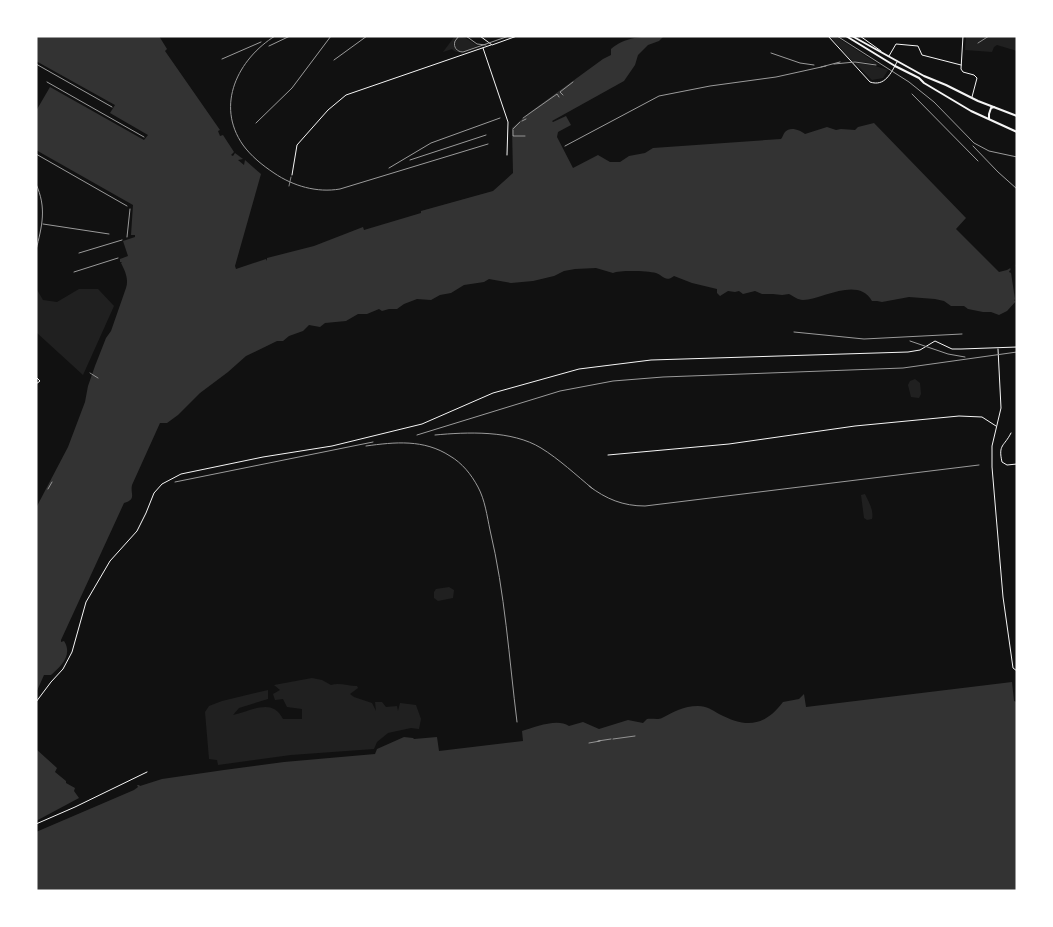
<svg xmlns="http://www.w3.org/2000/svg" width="1053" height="927" viewBox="0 0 1053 927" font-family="'Varela Round',sans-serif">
<rect width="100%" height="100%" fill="#111"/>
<g fill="#202020">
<path d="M455 36H458C452 40 453 47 457 51L461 52 456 48C450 27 471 40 477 46 468 50 458 56 452 49L443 52Z"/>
<polygon points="830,36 835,36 881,66 871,63 852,61"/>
<polygon points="966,36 1017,36 1017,51 997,45 994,47 992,52 965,50"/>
<polygon points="855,63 872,65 888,70 883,78 872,80"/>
<polygon points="36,288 43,300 57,302 79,289 98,289 114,306 83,375 36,332"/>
<polygon points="915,379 920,383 921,394 919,398 911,397 908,385 910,381"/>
<path d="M865 494C869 502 874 511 872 519L867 520 864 518 861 495Z"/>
<polygon points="449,587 454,590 453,598 438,601 434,598 434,592 436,589"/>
<path d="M312 678 322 680 331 685C339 682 348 686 357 686L358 688 350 694 354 697 372 703 376 711 375 702H382L386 707 397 706 398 711 400 703 416 705 421 719 419 729 411 728 388 733 377 742 374 749 291 755 218 765 217 760 209 759 205 712 209 706 222 701 268 690V699L239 708 233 715C252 711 272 697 283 719H302V709L287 707 283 699 275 700 273 694 280 690 274 685Z"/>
</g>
<g fill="#333">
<path d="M36 36H159L167 49 165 51 220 130 218 131 220 136 223 135 234 152 231 155 233 156 235 153 243 159 238 160 244 165 245 160 261 174 235 266 236 269 266 259 267 261V258L314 246 363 227 364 230 421 213V211L493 191 513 173 512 128 529 113 603 59 611 55V49C627 34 655 36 676 36L663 37 659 41 648 45 638 55 635 65 624 81 552 121 553 122 566 116 571 125 558 132 557 137 573 168 598 155 610 162H620L629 156 645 153 653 148 781 139C783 137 783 134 785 132 790 126 800 130 805 134L827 127 836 130 841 129 855 130 858 127 874 123 966 218 956 229 999 272 1007 270 1017 264V267L1009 271 1010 273 1017 268V298L1014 300 1015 301 1017 300 1007 311 999 315 991 312H983L968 309 964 306H951L944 301 935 299 909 297 882 302 877 301H872C858 276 823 299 803 300 798 300 793 296 789 294L782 295 773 294H762L755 291 743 294 739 291 735 292 728 291 720 296 717 293V289L692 283 674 276C665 283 663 275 656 273 648 271 620 270 613 273L596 268 575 269 564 271 554 276 533 281 511 283 489 279 484 282 464 285 451 293 440 295 431 300 417 299 404 304 397 309H389L382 311 379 309 367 314H358L346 321 325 323 320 327 309 325 303 331 289 336 283 341H277L246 356 228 372 200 393 178 415 167 423H160L132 485C130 494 137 499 124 503L61 640V642L64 641C73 655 61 666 51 675H44L36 693V508L68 447 85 402 88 386 95 366 106 338 111 331 126 288C129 279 125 271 121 263L122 262H120V259L128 256 123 241 135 237V235H131L133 205 36 150V111L50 87 144 140 148 135 110 113 115 105 36 61Z"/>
<path d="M1012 682 1014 701 1017 702V891H36V832L134 790 138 787 137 785H139L140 786 162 779 224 770 284 762 375 754 377 749 404 737 413 738 414 739 437 737 439 751 523 741 522 731C536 727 557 718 569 726L583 722 599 729 628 720 643 723 647 719C652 718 658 720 662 718 674 712 683 706 698 706 707 706 712 710 719 714 746 728 764 727 783 702L799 699 804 694 806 707Z"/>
<polygon points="36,749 57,768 55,772 66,781 66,783 75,788 74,791 79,798 36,821"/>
</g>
<polygon fill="#111" points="1015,262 1017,273 1016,306 1010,266"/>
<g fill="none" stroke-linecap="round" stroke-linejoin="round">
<g stroke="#f5f5f5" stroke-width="0.5">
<polyline points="563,95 560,92 573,82"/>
<polyline points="523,118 557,94 559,97"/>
<polyline points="522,121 526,119"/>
<polyline points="513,129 520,122"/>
<polyline points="513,130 513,136 525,136"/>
<polyline points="90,373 98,378"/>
<polyline points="48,489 52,482"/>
<polyline points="613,739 635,736"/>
<polyline points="598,741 611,739"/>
<polyline points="589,743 600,741"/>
</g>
<polyline stroke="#f5f5f5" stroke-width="0.5" points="289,186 291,177"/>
<polyline stroke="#f5f5f5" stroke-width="0.5" points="978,43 989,36"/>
<g stroke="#f5f5f5" stroke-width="1">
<polyline points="860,36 881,51"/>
<polyline points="963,36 961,69 963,72 974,75 977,78 972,97"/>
<polyline points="483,48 508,122 507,155"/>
<polyline points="889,56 896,44 918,46 922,55 961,65"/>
<polyline points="292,175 297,145 328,110 346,95 491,45"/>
<polyline points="998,349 1001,408 992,446 992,467 1003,597 1013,668 1017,671"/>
<polyline points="36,377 40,381 36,384"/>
<path d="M1011 433C1004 447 998 444 1002 462L1007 465 1017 464"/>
<polyline points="608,455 729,444 855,426 959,416 982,417 996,426"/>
<polyline points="36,702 51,682 63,669 72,652 86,602 110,561 137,531 146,513 154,493 162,484 181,474 263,457 332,446 422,424 493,393 579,369 651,360 908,352 920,350 935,341 952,349 961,349 1017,347"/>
<polyline points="36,824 75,807 147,772"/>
</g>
<g stroke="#f5f5f5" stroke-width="1">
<polyline points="480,36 492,45 517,36"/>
<path d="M828 36 870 82C885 87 891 73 897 62"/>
</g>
<g stroke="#f5f5f5" stroke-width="2">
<polyline points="846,36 895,66 919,78 924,83 971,111 1017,132"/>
<polyline points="852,36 924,76 946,85 978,101 1017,116"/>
<polyline points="989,119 989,114 991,108 994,107"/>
</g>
<g stroke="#9a9a9a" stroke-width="1">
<path d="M459 36 455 41C453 47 457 52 463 52L509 36"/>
<polyline points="466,36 477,44 486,45"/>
</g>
<g stroke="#9a9a9a" stroke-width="1">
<path d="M275 36C238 59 215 105 243 145 251 156 262 165 274 173 293 186 317 193 340 189L488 144"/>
<polyline points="837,36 909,82 934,102 974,143 989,151 1017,157"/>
<polyline points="269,46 290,36"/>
<polyline points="771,53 800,63 814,65"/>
<polyline points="222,59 261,42"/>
<polyline points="334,60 367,36"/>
<polyline points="36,64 112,107"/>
<polyline points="834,64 855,62 876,65"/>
<polyline points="821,67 840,62"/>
<polyline points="47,82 144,137"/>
<polyline points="912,94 978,161"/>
<polyline points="256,123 292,88 331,36"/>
<polyline points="565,146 659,96 710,86 776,77 826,66"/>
<polyline points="973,146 998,172 1017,189"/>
<polyline points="36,154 127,206"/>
<polyline points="410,160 486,135"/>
<polyline points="389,168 431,143 500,118"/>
<path d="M36 184C47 208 42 226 36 250"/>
<polyline points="43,224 109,234"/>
<polyline points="127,237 130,209"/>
<polyline points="79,253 122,240"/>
<polyline points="74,272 118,258"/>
<polyline points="794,332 864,339 962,334"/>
<polyline points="910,341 948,354 965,357"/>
<polyline points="417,435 560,391 613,381 663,377 903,368 1017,352"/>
<path d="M435 435C467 432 512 430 541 448 559 459 576 475 593 489"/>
<path d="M366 446C395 442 424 439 450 456 462 463 471 474 478 487 485 500 487 516 490 530 505 593 509 658 517 722"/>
<polyline points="175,482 373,442"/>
<path d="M589 486C606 499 623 506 645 506L979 465"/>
</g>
</g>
<rect width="1053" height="927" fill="none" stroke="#ffffff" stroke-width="75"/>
</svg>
